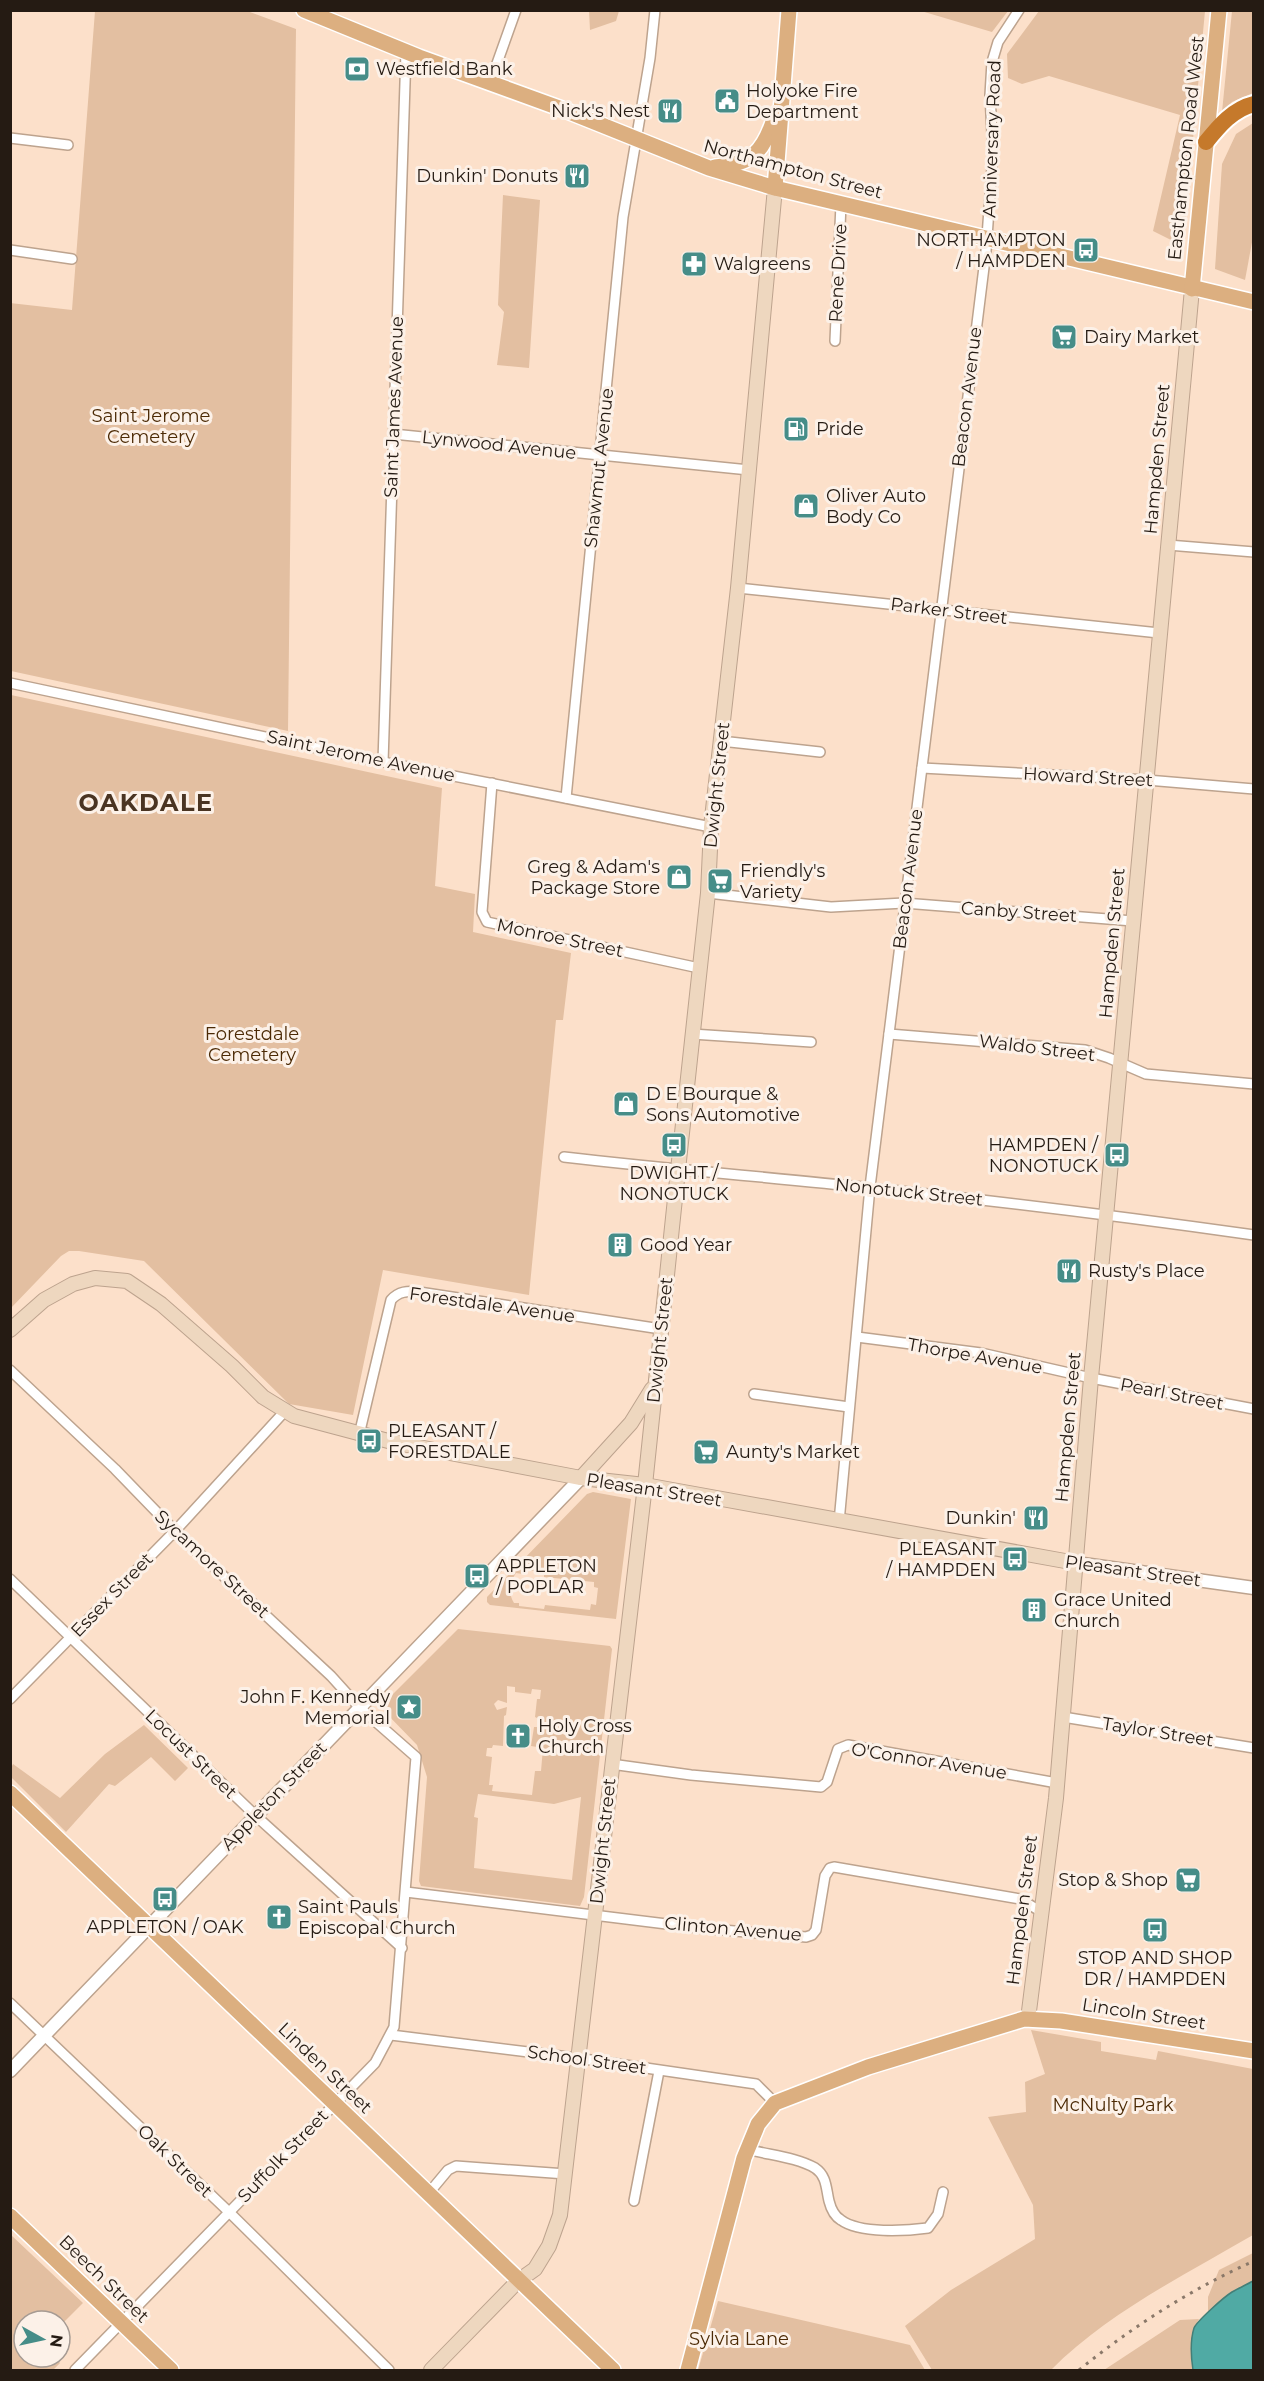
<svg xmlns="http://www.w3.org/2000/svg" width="1264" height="2381" viewBox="0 0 1264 2381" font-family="Montserrat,sans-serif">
<rect width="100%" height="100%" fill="#fce0ca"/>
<g fill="#e3bfa1" fill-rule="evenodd">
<polygon points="95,11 247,11 296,29 288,731 11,671 10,303 72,310"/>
<polygon points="589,11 589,10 619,11 616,21 590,30"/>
<polygon points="921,11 1008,11 992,32"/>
<polygon points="1039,11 1205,11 1183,246 1153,231 1180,115 1049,76 1022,84 1008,78 1007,54"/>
<polygon points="1232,11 1253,11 1253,93 1232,102 1222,112"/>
<polygon points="1253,123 1253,237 1245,280 1215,269 1222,164 1236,134"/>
<polygon points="503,195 540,200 529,368 497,365 504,312 498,305"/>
<polygon points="11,695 442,788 435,886 475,894 473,932 571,953 563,1020 556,1020 529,1295 383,1270 353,1415 289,1404 144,1261 79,1251 69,1251 61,1256 11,1308"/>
<path d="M593 1492 631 1499 616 1619 490 1605 487 1602V1597L587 1494ZM523 1570 544 1572V1577L594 1582V1587L598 1588 596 1605 591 1604 590 1610 545 1605 544 1609 519 1606V1603H514C508 1593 509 1583 516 1573L523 1574Z"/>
<path d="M458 1629 610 1646 612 1649 584 1897 580 1906 421 1886 419 1881 427 1777 417 1745 384 1711V1703ZM507 1686 515 1687V1692L531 1694 532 1689 541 1690 540 1699H537L535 1717 537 1718V1727H534L531 1746 543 1748 541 1771H535L532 1795 492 1791 493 1785H489L492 1757 486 1756 487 1748H492L493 1745 503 1746 504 1716 506 1715 507 1707 497 1710 494 1704 498 1700 507 1703ZM478 1794 554 1804 581 1797 572 1880 474 1868 478 1818 474 1817Z"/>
<polygon points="144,1725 188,1768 175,1781 151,1757 115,1786 109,1784 66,1832 11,1777 11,1768 13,1764 60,1798 105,1754"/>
<path d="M1031 2030 1101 2042V2051L1156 2060 1158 2051 1253 2069V2235C1186 2274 1106 2314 1051 2370H932L905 2326 951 2290 1035 2239 1033 2205 988 2117 1026 2112 1025 2082 1045 2074Z"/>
<polygon points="11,2235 83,2303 60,2326 60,2321 24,2321 24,2357 55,2357 60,2363 53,2370 11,2370"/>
<polygon points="1253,2253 1253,2281 1231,2293 1208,2314 1208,2297 1219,2270"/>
<polygon points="718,2301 910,2345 925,2370 698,2370"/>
<path d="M1199 2319C1190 2334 1190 2354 1193 2370H1104L1180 2320Z"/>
</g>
<path fill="#50aaa4" stroke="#437f78" stroke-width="1.5" d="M1253 2281V2370H1193C1191 2357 1190 2341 1194 2328 1197 2321 1224 2297 1232 2292 1239 2288 1246 2285 1253 2281Z"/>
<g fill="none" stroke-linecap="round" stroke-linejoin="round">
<g stroke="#bda38e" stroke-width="12">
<g id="minor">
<polyline points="490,83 516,10"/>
<polyline points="10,138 68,145"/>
<polyline points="10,250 72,259"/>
<polyline points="835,341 841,204"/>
<polyline points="393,434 749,470"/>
<polyline points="1168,545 1254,552"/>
<polyline points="738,588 1159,633"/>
<polyline points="10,683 383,762 711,827"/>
<polyline points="721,741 820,752"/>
<polyline points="383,762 406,52"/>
<polyline points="922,768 1147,780 1254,789"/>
<polyline points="492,783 482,912 487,922 699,968"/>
<polyline points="566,798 623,217 650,58 655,10"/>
<polyline points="708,893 831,907 904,903 1133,921"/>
<polyline points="692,1034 811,1042"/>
<polyline points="889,1034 1085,1050 1109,1058 1146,1074 1254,1084"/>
<path d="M564 1157C666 1169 768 1177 871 1188 999 1201 1126 1217 1254 1235"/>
<polyline points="857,1337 981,1353 1091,1378 1254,1409"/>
<polyline points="10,1370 115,1469 175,1531 331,1676 359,1707 416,1757 394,2027 375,2063 75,2370"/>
<polyline points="754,1394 849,1407"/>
<path d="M359 1435 391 1300C399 1291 407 1291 419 1292L661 1329"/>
<polyline points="839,1522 870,1187 986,251 993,153 990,95 992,62 998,42 1019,10"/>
<polyline points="10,1579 256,1816 402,1948"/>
<polyline points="10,1699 175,1531 285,1411"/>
<polyline points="1063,1717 1254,1748"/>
<polyline points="611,1764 691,1775 821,1787 827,1782 838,1749 848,1745 1057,1783"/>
<polyline points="406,1892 699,1928 806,1937 812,1935 816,1930 825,1876 830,1868 834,1867 1020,1899 1040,1911"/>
<polyline points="10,2003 229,2212 389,2370"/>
<polyline points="391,2035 577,2058 756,2084 775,2103"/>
<path d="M747 2149C768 2155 796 2157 815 2168 827 2176 826 2189 829 2201 831 2209 834 2216 841 2220 860 2234 906 2231 928 2228L938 2214 943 2192"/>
<polyline points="428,2194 448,2170 456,2166 566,2174"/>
<polyline points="634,2201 659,2071"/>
</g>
</g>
<g stroke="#bda38e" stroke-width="15">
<g id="tertiary">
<polyline points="1076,1563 1254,1588"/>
<polyline points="10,2071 581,1478"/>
</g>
</g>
<g stroke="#bda38e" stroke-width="16">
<g id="secondary">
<polyline points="10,1330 44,1300 73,1284 95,1278 127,1281 161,1304 232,1366 263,1397 294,1416 392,1442 581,1478 645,1485 1076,1563"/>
<polyline points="581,1478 631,1423 652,1389"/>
<polyline points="1028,2019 1056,1798 1091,1378 1192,289"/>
<polyline points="431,2370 518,2281 535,2269 549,2246 560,2215 645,1485 678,1170 708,893 711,827 738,588 775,188"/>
</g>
</g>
<g stroke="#fff" stroke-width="18">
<g id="primary">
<polyline points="304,10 419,57 562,109 709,168 775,188 1254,302"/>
<path d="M715 167C751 164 763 153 774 119"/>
<polyline points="775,188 789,10"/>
<polyline points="1192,289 1219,10"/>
<polyline points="10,1793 613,2370"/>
<polyline points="10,2216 171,2370"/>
<polyline points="688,2370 744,2158 758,2124 775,2103 868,2067 1024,2019 1061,2021 1254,2051"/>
</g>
</g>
<g stroke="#fff" stroke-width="20">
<path id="motorway" d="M1206 142C1219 126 1233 109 1254 104"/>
</g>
<use href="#minor" stroke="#fff" stroke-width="9"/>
<use href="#tertiary" stroke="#fff" stroke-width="12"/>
<use href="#secondary" stroke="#eed7bf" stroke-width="14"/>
<use href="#primary" stroke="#dcaf80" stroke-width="15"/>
<use href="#motorway" stroke="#c5792b" stroke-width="16"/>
<path stroke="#8a7869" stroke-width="3" stroke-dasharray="3 6" stroke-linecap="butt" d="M1079 2370C1132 2327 1191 2289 1254 2261"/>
</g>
<defs>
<g id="bank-square" transform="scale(1.35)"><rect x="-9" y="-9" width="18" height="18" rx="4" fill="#468d88" stroke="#fcf1e8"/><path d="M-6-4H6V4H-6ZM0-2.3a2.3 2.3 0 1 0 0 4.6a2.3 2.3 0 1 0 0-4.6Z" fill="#fff"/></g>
<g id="civic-square" transform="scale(1.35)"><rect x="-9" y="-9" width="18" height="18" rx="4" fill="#468d88" stroke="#fcf1e8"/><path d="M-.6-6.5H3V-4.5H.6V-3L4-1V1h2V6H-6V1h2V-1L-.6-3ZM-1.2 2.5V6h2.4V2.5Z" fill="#fff"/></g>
<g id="restaurant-square" transform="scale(1.35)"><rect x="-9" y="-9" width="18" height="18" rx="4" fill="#468d88" stroke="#fcf1e8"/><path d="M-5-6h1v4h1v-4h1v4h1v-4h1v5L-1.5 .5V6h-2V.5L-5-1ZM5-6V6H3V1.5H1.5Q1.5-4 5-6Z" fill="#fff"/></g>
<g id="bus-square" transform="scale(1.35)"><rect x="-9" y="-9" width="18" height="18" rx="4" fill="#468d88" stroke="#fcf1e8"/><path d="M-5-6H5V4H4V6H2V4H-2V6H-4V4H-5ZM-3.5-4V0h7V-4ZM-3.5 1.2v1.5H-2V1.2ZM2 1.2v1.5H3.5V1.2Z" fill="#fff"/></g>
<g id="pharmacy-square" transform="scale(1.35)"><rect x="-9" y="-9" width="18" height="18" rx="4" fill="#468d88" stroke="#fcf1e8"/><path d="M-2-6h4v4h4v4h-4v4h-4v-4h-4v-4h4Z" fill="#fff"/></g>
<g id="supermarket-square" transform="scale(1.35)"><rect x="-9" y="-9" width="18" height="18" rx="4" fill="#468d88" stroke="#fcf1e8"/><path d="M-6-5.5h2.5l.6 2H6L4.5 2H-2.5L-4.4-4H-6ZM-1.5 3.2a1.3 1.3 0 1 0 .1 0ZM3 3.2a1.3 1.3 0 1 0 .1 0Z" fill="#fff"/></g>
<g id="fuel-square" transform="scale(1.35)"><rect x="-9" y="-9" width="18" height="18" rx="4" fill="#468d88" stroke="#fcf1e8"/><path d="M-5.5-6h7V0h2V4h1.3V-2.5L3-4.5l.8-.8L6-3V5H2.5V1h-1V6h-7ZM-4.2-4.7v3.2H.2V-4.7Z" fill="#fff"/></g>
<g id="shop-square" transform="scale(1.35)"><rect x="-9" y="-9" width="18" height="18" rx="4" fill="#468d88" stroke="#fcf1e8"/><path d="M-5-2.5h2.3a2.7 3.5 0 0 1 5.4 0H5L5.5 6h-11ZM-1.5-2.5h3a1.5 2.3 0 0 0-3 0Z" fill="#fff"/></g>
<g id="building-square" transform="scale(1.35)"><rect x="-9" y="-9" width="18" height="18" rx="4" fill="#468d88" stroke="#fcf1e8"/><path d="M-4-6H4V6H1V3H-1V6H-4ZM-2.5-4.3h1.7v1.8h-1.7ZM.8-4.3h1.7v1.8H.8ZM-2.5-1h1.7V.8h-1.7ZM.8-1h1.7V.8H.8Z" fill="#fff"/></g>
<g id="sight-square" transform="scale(1.35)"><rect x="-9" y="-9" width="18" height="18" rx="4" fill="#468d88" stroke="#fcf1e8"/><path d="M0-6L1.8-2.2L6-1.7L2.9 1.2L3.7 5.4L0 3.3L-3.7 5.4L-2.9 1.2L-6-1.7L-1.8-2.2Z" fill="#fff"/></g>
<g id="church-square" transform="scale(1.35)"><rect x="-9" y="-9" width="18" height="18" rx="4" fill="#468d88" stroke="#fcf1e8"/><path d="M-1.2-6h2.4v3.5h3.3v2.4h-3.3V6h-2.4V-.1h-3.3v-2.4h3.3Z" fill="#fff"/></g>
</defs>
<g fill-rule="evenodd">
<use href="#bank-square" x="357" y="69"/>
<use href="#civic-square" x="727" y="101"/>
<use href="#restaurant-square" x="670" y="111"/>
<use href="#restaurant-square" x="577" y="176"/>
<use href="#bus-square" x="1086" y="250"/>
<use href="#pharmacy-square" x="694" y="264"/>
<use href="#supermarket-square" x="1064" y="337"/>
<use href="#fuel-square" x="796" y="429"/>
<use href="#shop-square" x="806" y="506"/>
<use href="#shop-square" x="679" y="877"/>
<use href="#supermarket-square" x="720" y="881"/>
<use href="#shop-square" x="626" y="1104"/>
<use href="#bus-square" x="674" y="1145"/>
<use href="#bus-square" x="1117" y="1155"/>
<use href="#building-square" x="620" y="1245"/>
<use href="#restaurant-square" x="1069" y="1271"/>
<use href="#bus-square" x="369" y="1441"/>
<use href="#supermarket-square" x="706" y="1452"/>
<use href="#restaurant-square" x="1036" y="1518"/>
<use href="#bus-square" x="1015" y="1559"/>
<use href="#bus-square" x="477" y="1576"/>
<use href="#building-square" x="1034" y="1610"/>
<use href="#sight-square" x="409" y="1707"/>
<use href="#church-square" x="518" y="1736"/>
<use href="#supermarket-square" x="1188" y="1880"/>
<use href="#bus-square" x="165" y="1899"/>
<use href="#church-square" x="279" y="1917"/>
<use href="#bus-square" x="1155" y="1930"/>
</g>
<g text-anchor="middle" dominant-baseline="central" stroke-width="6" stroke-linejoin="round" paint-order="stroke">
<g font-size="18" fill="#251b13" stroke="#fcf1e8" text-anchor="start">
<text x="376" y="69">Westfield Bank</text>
<text x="746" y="91">Holyoke Fire<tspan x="746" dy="21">Department</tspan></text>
<text x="650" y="111" text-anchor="end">Nick's Nest</text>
<text x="558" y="176" text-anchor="end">Dunkin' Donuts</text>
<text x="1066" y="240" text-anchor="end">NORTHAMPTON<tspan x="1066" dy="21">/ HAMPDEN</tspan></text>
<text x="714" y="264">Walgreens</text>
<text x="1084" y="337">Dairy Market</text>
<text x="816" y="429">Pride</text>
<text x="826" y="496">Oliver Auto<tspan x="826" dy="21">Body Co</tspan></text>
<text x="660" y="867" text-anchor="end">Greg &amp; Adam's<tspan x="660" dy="21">Package Store</tspan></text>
<text x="740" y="871">Friendly's<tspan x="740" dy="21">Variety</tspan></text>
<text x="646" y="1094">D E Bourque &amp;<tspan x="646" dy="21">Sons Automotive</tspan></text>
<text x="1098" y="1145" text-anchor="end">HAMPDEN /<tspan x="1098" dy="21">NONOTUCK</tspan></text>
<text x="674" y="1173" text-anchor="middle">DWIGHT /<tspan x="674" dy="21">NONOTUCK</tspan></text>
<text x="640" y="1245">Good Year</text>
<text x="1088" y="1271">Rusty's Place</text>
<text x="388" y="1431">PLEASANT /<tspan x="388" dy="21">FORESTDALE</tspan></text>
<text x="726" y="1452">Aunty's Market</text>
<text x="1016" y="1518" text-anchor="end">Dunkin'</text>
<text x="996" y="1549" text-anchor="end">PLEASANT<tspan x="996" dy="21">/ HAMPDEN</tspan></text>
<text x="496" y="1566">APPLETON<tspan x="496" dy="21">/ POPLAR</tspan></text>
<text x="1054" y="1600">Grace United<tspan x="1054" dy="21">Church</tspan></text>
<text x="390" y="1697" text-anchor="end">John F. Kennedy<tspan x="390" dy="21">Memorial</tspan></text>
<text x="538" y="1726">Holy Cross<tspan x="538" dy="21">Church</tspan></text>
<text x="1168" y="1880" text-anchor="end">Stop &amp; Shop</text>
<text x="298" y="1907">Saint Pauls<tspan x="298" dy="21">Episcopal Church</tspan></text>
<text x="165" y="1927" text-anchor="middle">APPLETON / OAK</text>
<text x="1155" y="1958" text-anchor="middle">STOP AND SHOP<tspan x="1155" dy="21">DR / HAMPDEN</tspan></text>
</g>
<g font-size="18" fill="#251b13" stroke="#fcf1e8">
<text transform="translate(992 139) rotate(-88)">Anniversary Road</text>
<text transform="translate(1186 148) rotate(-84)">Easthampton Road West</text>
<text transform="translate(793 169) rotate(15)">Northampton Street</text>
<text transform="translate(838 273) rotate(-87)">Rene Drive</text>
<text transform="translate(967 397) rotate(-83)">Beacon Avenue</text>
<text transform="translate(394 407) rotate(-88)">Saint James Avenue</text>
<text transform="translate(499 445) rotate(6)">Lynwood Avenue</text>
<text transform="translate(1157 459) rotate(-85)">Hampden Street</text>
<text transform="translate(599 468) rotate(-84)">Shawmut Avenue</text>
<text transform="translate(949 611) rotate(7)">Parker Street</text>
<text transform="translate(361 756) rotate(12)">Saint Jerome Avenue</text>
<text transform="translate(1088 777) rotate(3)">Howard Street</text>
<text transform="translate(717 785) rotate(-84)">Dwight Street</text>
<text transform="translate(908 879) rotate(-83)">Beacon Avenue</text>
<text transform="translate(1019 912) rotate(4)">Canby Street</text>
<text transform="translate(560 938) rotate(12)">Monroe Street</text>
<text transform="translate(1112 943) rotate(-85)">Hampden Street</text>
<text transform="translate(1037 1048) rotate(7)">Waldo Street</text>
<text transform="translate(909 1192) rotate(6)">Nonotuck Street</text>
<text transform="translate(492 1305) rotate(8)">Forestdale Avenue</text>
<text transform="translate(660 1340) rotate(-84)">Dwight Street</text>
<text transform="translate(975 1356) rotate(10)">Thorpe Avenue</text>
<text transform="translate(1172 1394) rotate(11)">Pearl Street</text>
<text transform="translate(1068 1427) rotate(-85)">Hampden Street</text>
<text transform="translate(654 1490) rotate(9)">Pleasant Street</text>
<text transform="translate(212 1564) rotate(43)">Sycamore Street</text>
<text transform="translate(1133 1571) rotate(8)">Pleasant Street</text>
<text transform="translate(112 1595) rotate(-46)">Essex Street</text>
<text transform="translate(1158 1732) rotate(9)">Taylor Street</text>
<text transform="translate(191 1754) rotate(44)">Locust Street</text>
<text transform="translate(929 1761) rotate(9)">O'Connor Avenue</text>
<text transform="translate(274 1796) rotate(-46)">Appleton Street</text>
<text transform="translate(603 1841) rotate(-84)">Dwight Street</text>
<text transform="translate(1022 1910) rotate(-83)">Hampden Street</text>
<text transform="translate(733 1929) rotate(5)">Clinton Avenue</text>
<text transform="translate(1144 2014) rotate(9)">Lincoln Street</text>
<text transform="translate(587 2060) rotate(8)">School Street</text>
<text transform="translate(325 2068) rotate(44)">Linden Street</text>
<text transform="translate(283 2156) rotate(-46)">Suffolk Street</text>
<text transform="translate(175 2161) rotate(44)">Oak Street</text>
<text transform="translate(104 2279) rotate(44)">Beech Street</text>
</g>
<g font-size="18" fill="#4c2a05" stroke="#fcf1e8">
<text x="151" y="416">Saint Jerome<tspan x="151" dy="21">Cemetery</tspan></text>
<text x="252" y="1034">Forestdale<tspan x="252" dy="21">Cemetery</tspan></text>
<text x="1113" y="2105">McNulty Park</text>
<text x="739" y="2339">Sylvia Lane</text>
</g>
<g font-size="24" font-weight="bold" letter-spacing="1.5" fill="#4a3422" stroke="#fcf1e8">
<text x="146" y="802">OAKDALE</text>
</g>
</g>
<rect width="1264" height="2381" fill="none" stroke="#251b13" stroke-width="24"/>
<g transform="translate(42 2339) rotate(98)"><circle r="28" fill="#fcf1e8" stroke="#a69b93" stroke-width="1.5"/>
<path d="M0-4.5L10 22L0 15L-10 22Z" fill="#468d88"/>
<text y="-9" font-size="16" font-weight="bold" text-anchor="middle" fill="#251b13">N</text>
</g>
</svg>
